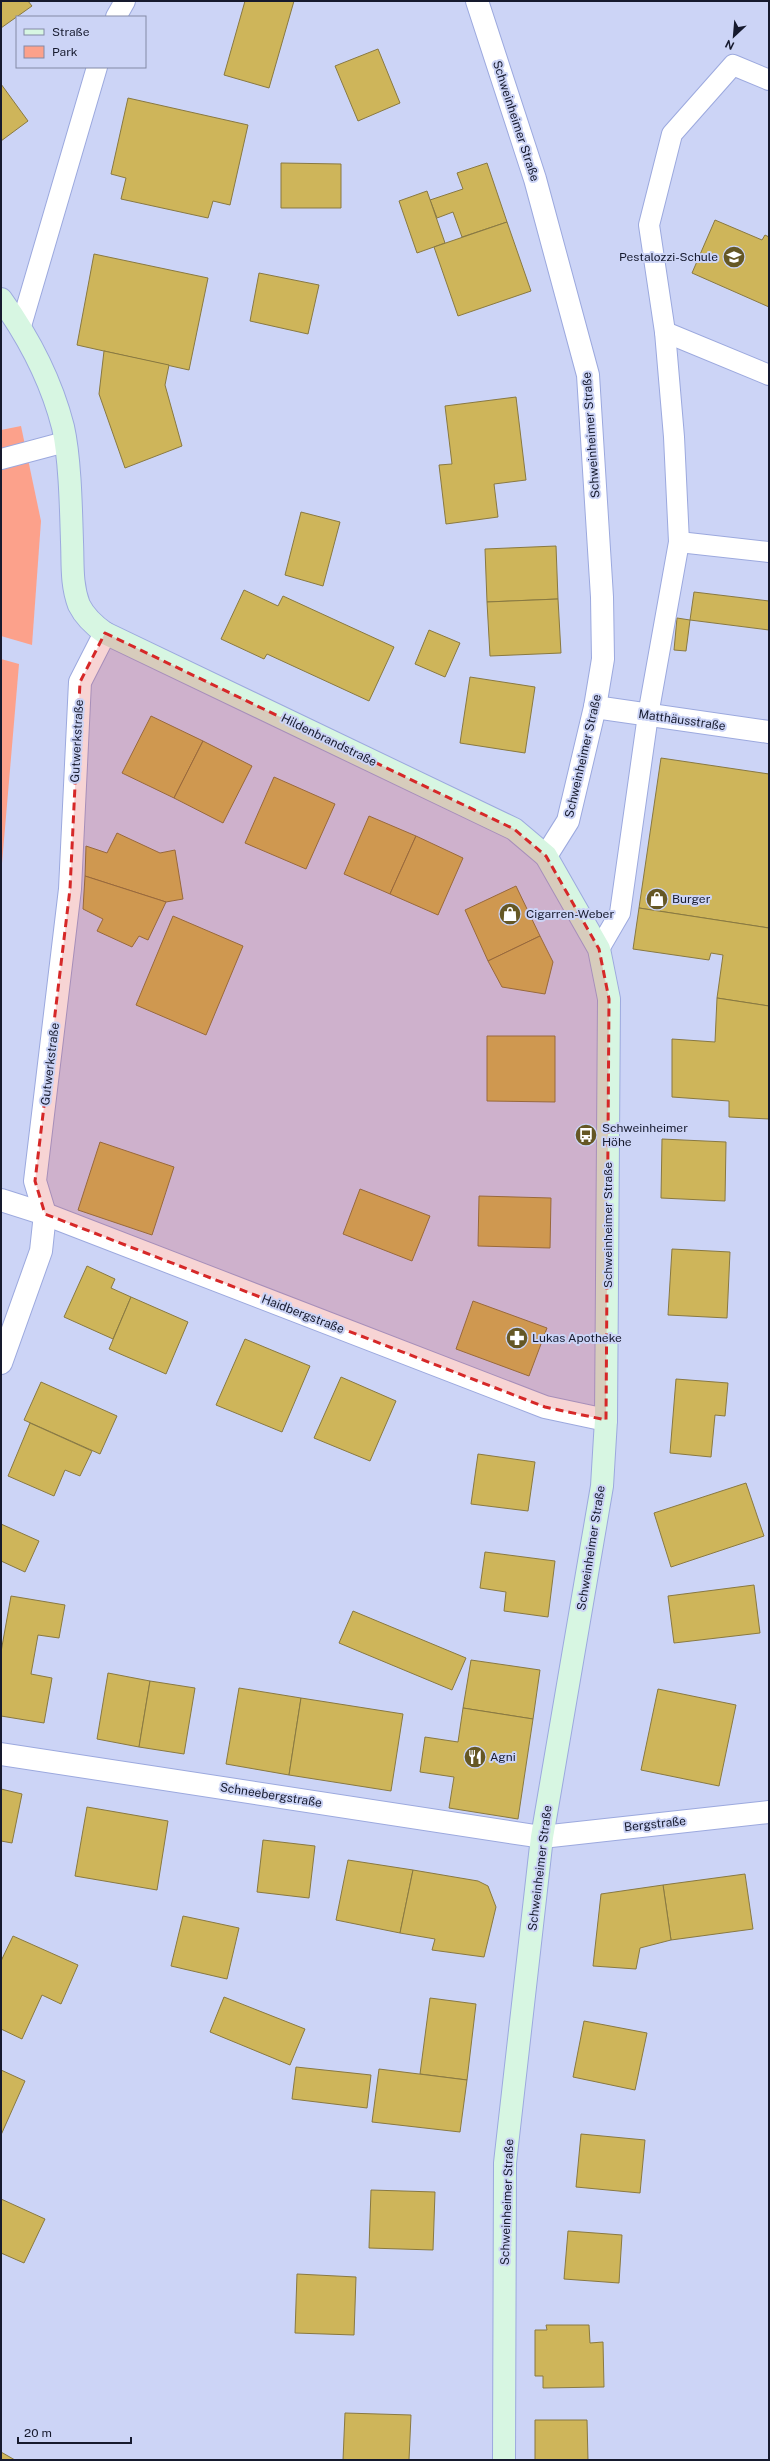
<svg xmlns="http://www.w3.org/2000/svg" width="770" height="2461" viewBox="0 0 770 2461" font-family="'Public Sans',sans-serif">
<rect width="100%" height="100%" fill="#ccd4f6"/>
<g fill="#fca18b">
<polygon points="21,426 41,521 32,645 1,636 1,430"/>
<polygon points="1,659 19,664 1,875"/>
</g>
<g fill="#ceb55a" stroke="#897941">
<polygon points="1,1 28,1 32,6 1,28"/>
<polygon points="245,1 294,1 269,88 224,75"/>
<polygon points="378,49 400,103 358,121 335,66"/>
<polygon points="1,84 28,121 1,141"/>
<polygon points="128,98 248,125 230,205 213,201 208,218 121,199 126,178 111,174"/>
<polygon points="281,163 341,164 341,208 281,208"/>
<polygon points="487,163 507,222 462,237 453,212 437,218 430,200 463,189 457,173"/>
<polygon points="427,191 445,243 417,253 399,201"/>
<polygon points="715,220 762,240 765,235 769,237 769,307 692,273"/>
<polygon points="507,222 531,291 458,316 434,247"/>
<polygon points="94,254 208,278 189,370 77,345"/>
<polygon points="259,273 319,285 308,334 250,321"/>
<polygon points="104,351 169,365 165,385 182,446 125,468 99,394"/>
<polygon points="516,397 526,480 494,484 498,517 446,524 439,465 452,464 445,406"/>
<polygon points="301,512 340,522 323,586 285,575"/>
<polygon points="556,546 558,599 487,602 485,549"/>
<polygon points="244,590 278,606 283,596 394,647 369,701 267,654 264,659 221,639"/>
<polygon points="694,592 769,601 769,630 690,620"/>
<polygon points="558,599 561,653 490,656 487,602"/>
<polygon points="677,618 690,620 686,651 674,650"/>
<polygon points="429,630 460,643 445,677 415,664"/>
<polygon points="470,677 535,687 525,753 460,743"/>
<polygon points="151,716 203,741 174,798 122,773"/>
<polygon points="203,741 252,766 223,823 174,798"/>
<polygon points="661,758 769,774 769,928 639,908"/>
<polygon points="274,777 335,804 306,869 245,843"/>
<polygon points="369,816 416,836 390,894 344,874"/>
<polygon points="117,833 160,853 175,850 183,899 166,902 85,876 86,846 107,853"/>
<polygon points="416,836 463,858 438,915 390,894"/>
<polygon points="85,876 166,902 148,940 139,936 132,947 97,931 103,919 83,909"/>
<polygon points="516,886 540,936 488,961 465,910"/>
<polygon points="639,908 769,928 769,1006 717,998 723,955 711,953 709,960 633,949"/>
<polygon points="173,916 243,946 206,1035 136,1005"/>
<polygon points="540,936 553,962 545,994 502,987 488,961"/>
<polygon points="717,998 769,1006 769,1119 729,1117 729,1101 672,1097 672,1039 715,1042"/>
<polygon points="487,1036 555,1036 555,1102 487,1101"/>
<polygon points="662,1139 726,1142 725,1201 661,1198"/>
<polygon points="100,1142 174,1167 152,1235 78,1210"/>
<polygon points="360,1189 430,1216 412,1261 343,1234"/>
<polygon points="479,1196 551,1198 550,1248 478,1246"/>
<polygon points="672,1249 730,1252 727,1318 668,1315"/>
<polygon points="87,1266 115,1279 111,1288 131,1297 113,1339 64,1317"/>
<polygon points="131,1297 188,1322 166,1374 109,1349"/>
<polygon points="473,1301 547,1328 529,1376 456,1349"/>
<polygon points="245,1339 310,1366 282,1432 216,1405"/>
<polygon points="341,1377 396,1401 370,1461 314,1438"/>
<polygon points="676,1379 728,1383 725,1416 715,1415 711,1457 670,1453"/>
<polygon points="41,1382 117,1416 100,1454 24,1420"/>
<polygon points="30,1423 92,1451 80,1476 65,1470 54,1496 8,1476"/>
<polygon points="478,1454 535,1462 528,1511 471,1504"/>
<polygon points="746,1483 764,1536 671,1567 654,1513"/>
<polygon points="1,1524 39,1541 25,1572 1,1561"/>
<polygon points="485,1552 555,1561 548,1617 504,1611 506,1592 480,1588"/>
<polygon points="754,1585 760,1633 674,1643 668,1596"/>
<polygon points="11,1596 65,1605 59,1638 38,1635 31,1674 52,1678 44,1723 1,1716 1,1652"/>
<polygon points="353,1611 466,1658 452,1690 339,1643"/>
<polygon points="471,1660 540,1670 533,1719 463,1708"/>
<polygon points="108,1673 150,1681 139,1747 97,1739"/>
<polygon points="150,1681 195,1688 184,1754 139,1747"/>
<polygon points="239,1688 301,1698 289,1775 226,1764"/>
<polygon points="658,1689 736,1705 719,1786 641,1770"/>
<polygon points="301,1698 403,1714 391,1791 289,1775"/>
<polygon points="463,1708 533,1719 518,1819 449,1808 454,1777 420,1772 425,1737 458,1742"/>
<polygon points="1,1789 22,1794 12,1843 1,1841"/>
<polygon points="87,1807 168,1821 157,1890 75,1876"/>
<polygon points="263,1840 315,1846 309,1898 257,1892"/>
<polygon points="348,1860 413,1870 400,1933 336,1920"/>
<polygon points="413,1870 478,1881 488,1886 496,1907 484,1957 432,1950 435,1939 400,1933"/>
<polygon points="745,1874 753,1929 671,1940 663,1885"/>
<polygon points="663,1885 671,1940 640,1948 636,1969 593,1966 601,1894"/>
<polygon points="183,1916 239,1928 227,1979 171,1966"/>
<polygon points="13,1936 78,1965 61,2004 42,1995 22,2039 1,2029 1,1961"/>
<polygon points="224,1997 305,2029 290,2065 210,2032"/>
<polygon points="430,1998 476,2004 467,2080 420,2074"/>
<polygon points="584,2021 647,2033 635,2090 573,2077"/>
<polygon points="296,2067 371,2075 367,2108 292,2099"/>
<polygon points="379,2069 467,2080 460,2132 372,2122"/>
<polygon points="1,2070 25,2081 1,2135"/>
<polygon points="581,2134 645,2140 640,2193 576,2187"/>
<polygon points="371,2190 435,2192 433,2250 369,2248"/>
<polygon points="1,2199 45,2219 24,2263 1,2253"/>
<polygon points="568,2231 622,2235 619,2283 564,2279"/>
<polygon points="297,2274 356,2277 354,2335 295,2333"/>
<polygon points="546,2325 589,2325 590,2343 603,2342 604,2387 543,2388 543,2376 535,2376 535,2330 547,2330"/>
<polygon points="345,2413 411,2415 409,2460 343,2460"/>
<polygon points="535,2420 587,2420 588,2460 535,2460"/>
<polygon points="1,2452 15,2460 1,2460"/>
</g>
<g fill="none" stroke-linecap="round" stroke-linejoin="round">
<g stroke="#9ca9de" stroke-width="22">
<g id="lane">
<polyline points="116,17 125,1"/>
<polyline points="21,326 97,67"/>
<polyline points="665,332 769,375"/>
<polyline points="1,459 65,442"/>
<polyline points="679,542 769,552"/>
<polyline points="599,949 620,913 648,715 679,542 674,437 665,332 649,225 672,134 733,65 769,80"/>
</g>
</g>
<g stroke="#9ca9de" stroke-width="24">
<g id="street">
<polyline points="477,1 535,179 588,375 602,597 603,659 595,707 568,821 546,856"/>
<polyline points="595,707 769,732"/>
<polyline points="1,1200 45,1214 545,1407 606,1420"/>
<polyline points="1,1363 41,1251 45,1214 35,1181 70,889 80,682 105,633"/>
<polyline points="1,1754 542,1837 769,1812"/>
</g>
</g>
<g stroke="#9ca9de" stroke-width="24">
<path id="secondary" d="M1 299C29 338 51 380 63 427 70 458 71 508 72 542 73 563 71 584 79 605 85 617 95 626 105 633L514 829 546 856 599 949 609 999 606 1420 602 1486 542 1837 505 2163 504 2460"/>
</g>
<use href="#lane" stroke="#fff" stroke-width="20"/>
<use href="#street" stroke="#fff" stroke-width="22"/>
<use href="#secondary" stroke="#d7f6e2" stroke-width="22"/>
</g>
<path fill="#d62828" fill-opacity="0.2" stroke="#d62828" stroke-width="3" stroke-dasharray="8 5" stroke-linejoin="round" d="M105 633 514 829 546 856 599 949 609 999 606 1420 545 1407 45 1214 35 1181 70 889 80 682Z"/>
<defs>
<g id="school-disc" transform="scale(1.15)"><circle r="9.5" fill="#655724" stroke="#ccd4f6"/><path d="M0-5L7-2L0 1L-7-2ZM-4 1L0 2.5L4 1V4Q0 6-4 4Z" fill="#fff"/></g>
<g id="shop-disc" transform="scale(1.15)"><circle r="9.5" fill="#655724" stroke="#ccd4f6"/><path d="M-5-2.5h2.3a2.7 3.5 0 0 1 5.4 0H5L5.5 6h-11ZM-1.5-2.5h3a1.5 2.3 0 0 0-3 0Z" fill="#fff"/></g>
<g id="bus-disc" transform="scale(1.15)"><circle r="9.5" fill="#655724" stroke="#ccd4f6"/><path d="M-5-6H5V4H4V6H2V4H-2V6H-4V4H-5ZM-3.5-4V0h7V-4ZM-3.5 1.2v1.5H-2V1.2ZM2 1.2v1.5H3.5V1.2Z" fill="#fff"/></g>
<g id="pharmacy-disc" transform="scale(1.15)"><circle r="9.5" fill="#655724" stroke="#ccd4f6"/><path d="M-2-6h4v4h4v4h-4v4h-4v-4h-4v-4h4Z" fill="#fff"/></g>
<g id="restaurant-disc" transform="scale(1.15)"><circle r="9.5" fill="#655724" stroke="#ccd4f6"/><path d="M-5-6h1v4h1v-4h1v4h1v-4h1v5L-1.5 .5V6h-2V.5L-5-1ZM5-6V6H3V1.5H1.5Q1.5-4 5-6Z" fill="#fff"/></g>
</defs>
<g fill-rule="evenodd">
<use href="#school-disc" x="734" y="257"/>
<use href="#shop-disc" x="657" y="899"/>
<use href="#shop-disc" x="510" y="914"/>
<use href="#bus-disc" x="586" y="1135"/>
<use href="#pharmacy-disc" x="517" y="1338"/>
<use href="#restaurant-disc" x="475" y="1757"/>
</g>
<g text-anchor="middle" dominant-baseline="central" stroke-width="4" stroke-linejoin="round" paint-order="stroke">
<g font-size="12" fill="#161a2e" stroke="#ccd4f6">
<text transform="translate(516 121) rotate(72)">Schweinheimer Straße</text>
<text transform="translate(591 435) rotate(-94)">Schweinheimer Straße</text>
<text transform="translate(682 720) rotate(8)">Matthäusstraße</text>
<text transform="translate(329 740) rotate(26)">Hildenbrandstraße</text>
<text transform="translate(77 741) rotate(-87)">Gutwerkstraße</text>
<text transform="translate(583 756) rotate(-77)">Schweinheimer Straße</text>
<text transform="translate(50 1064) rotate(-83)">Gutwerkstraße</text>
<text transform="translate(608 1225) rotate(-90)">Schweinheimer Straße</text>
<text transform="translate(303 1314) rotate(21)">Haidbergstraße</text>
<text transform="translate(591 1548) rotate(-81)">Schweinheimer Straße</text>
<text transform="translate(271 1795) rotate(9)">Schneebergstraße</text>
<text transform="translate(655 1824) rotate(-6)">Bergstraße</text>
<text transform="translate(540 1868) rotate(-83)">Schweinheimer Straße</text>
<text transform="translate(507 2202) rotate(-88)">Schweinheimer Straße</text>
</g>
<g font-size="12" fill="#161a2e" stroke="#ccd4f6" text-anchor="start">
<text x="718" y="257" text-anchor="end">Pestalozzi-Schule</text>
<text x="672" y="899">Burger</text>
<text x="526" y="914">Cigarren-Weber</text>
<text x="602" y="1128">Schweinheimer<tspan x="602" dy="14">Höhe</tspan></text>
<text x="532" y="1338">Lukas Apotheke</text>
<text x="490" y="1757">Agni</text>
</g>
</g>
<rect width="770" height="2461" fill="none" stroke="#161a2e" stroke-width="4"/>
<rect x="16" y="16" width="130" height="52" fill="#ccd4f6" stroke="#838aa6"/>
<rect x="24" y="29" width="20" height="6" fill="#d7f6e2" stroke="#838aa6"/>
<text x="52" y="36" font-size="12" fill="#161a2e">Straße</text>
<rect x="24" y="46" width="20" height="12" fill="#fca18b" stroke="#838aa6"/>
<text x="52" y="56" font-size="12" fill="#161a2e">Park</text>
<g transform="translate(734 36) rotate(206)" stroke="#ccd4f6" stroke-width="3" paint-order="stroke">
<path d="M0-3L7 15L0 10L-7 15Z" fill="#161a2e"/>
<text y="-6" font-size="11" font-weight="bold" text-anchor="middle" fill="#161a2e">N</text>
</g>
<path d="M18 2437v6h113v-6" fill="none" stroke="#161a2e" stroke-width="2"/>
<text x="24" y="2437" font-size="12" fill="#161a2e" stroke="#ccd4f6" stroke-width="3" paint-order="stroke">20 m</text>
</svg>
